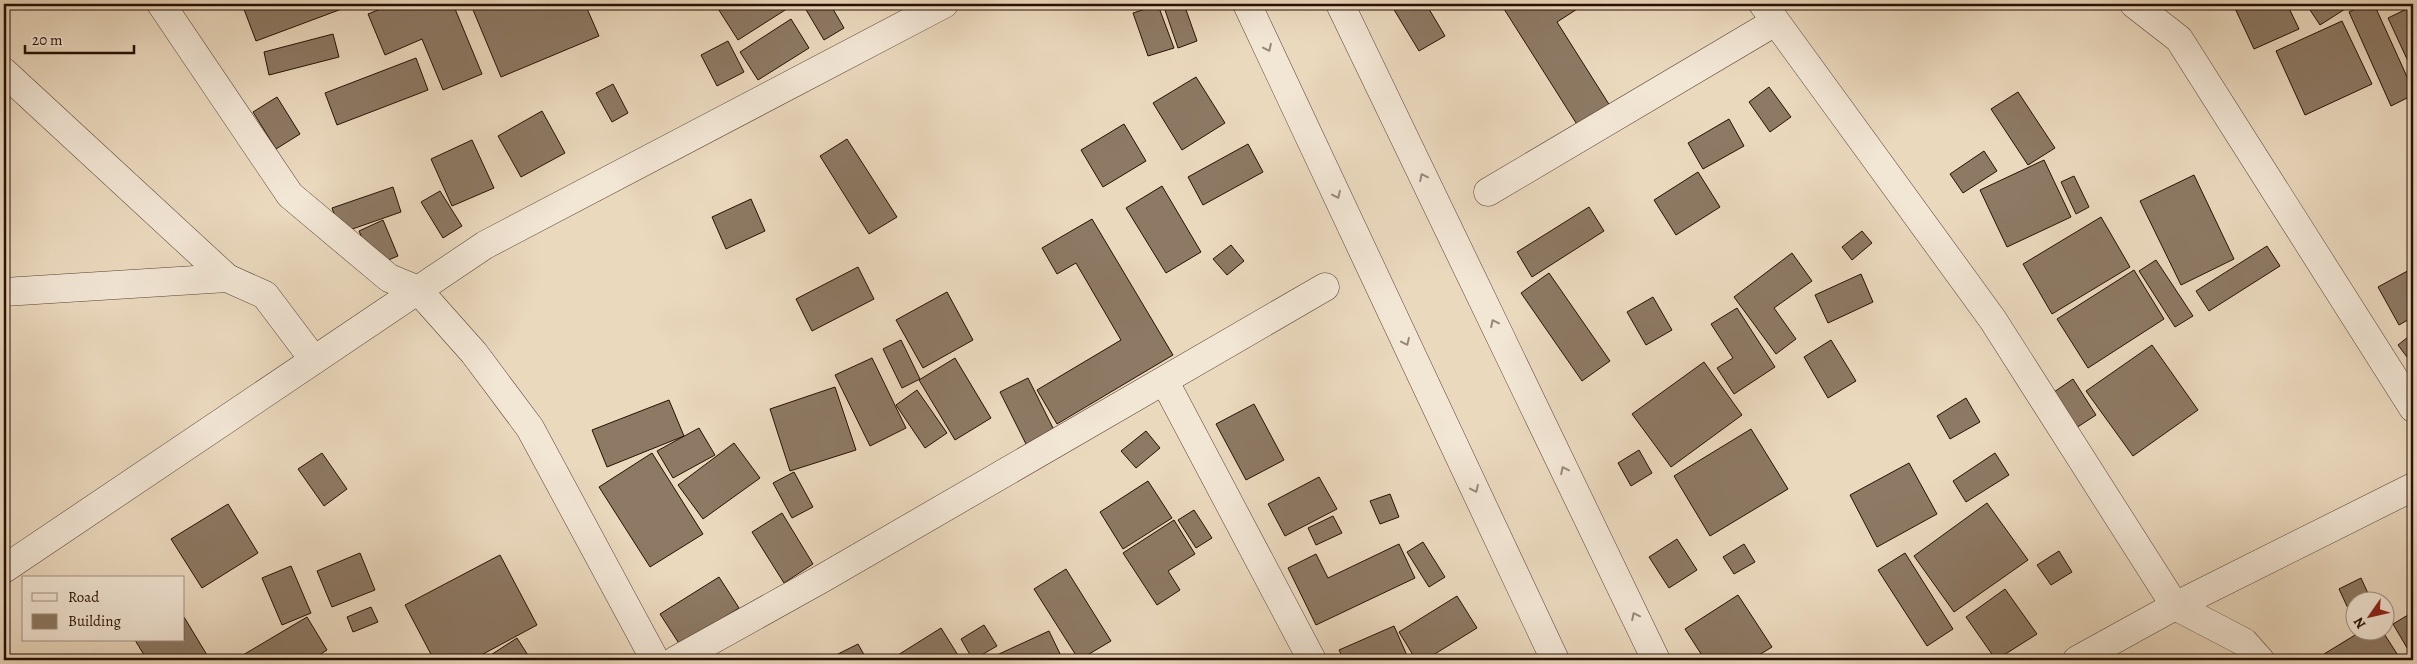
<svg xmlns="http://www.w3.org/2000/svg" width="2417" height="664" viewBox="0 0 2417 664" font-family="Alegreya,serif">
<rect width="100%" height="100%" fill="#ebd9be"/>
<filter id="stains"><feTurbulence type="fractalNoise" baseFrequency=".004" numOctaves="4"/><feColorMatrix values="0 0 0 0 .2 0 0 0 0 .09 0 0 0 0 .02 0 0 0 .5 -.17"/></filter>
<radialGradient id="worn" r=".72"><stop offset=".6" stop-color="#630" stop-opacity="0"/><stop offset="1" stop-color="#630" stop-opacity=".3"/></radialGradient>
<g fill="#8d7964" stroke="#271002">
<polygon points="242,4 346,4 347,7 256,41"/>
<polygon points="393,4 453,4 482,74 443,90 422,39 385,55 368,14"/>
<polygon points="474,4 585,4 599,36 501,77 471,5"/>
<polygon points="715,4 792,4 793,5 738,40"/>
<polygon points="813,4 830,4 844,28 824,40 805,8"/>
<polygon points="1173,4 1184,4 1197,41 1178,48 1164,7"/>
<polygon points="1399,4 1426,4 1445,36 1419,51 1393,8"/>
<polygon points="1495,4 1506,4 1499,9"/>
<polygon points="1511,4 1585,4 1557,22 1617,117 1585,137 1504,9"/>
<polygon points="2233,4 2287,4 2299,29 2254,49"/>
<polygon points="2306,4 2353,4 2320,25"/>
<polygon points="2366,4 2374,4 2413,90 2413,95 2391,106 2349,12"/>
<polygon points="1158,5 1174,48 1148,56 1133,13"/>
<polygon points="2413,6 2413,72 2388,18"/>
<polygon points="791,19 809,48 758,80 740,52"/>
<polygon points="2342,21 2372,84 2305,115 2276,51"/>
<polygon points="333,34 339,57 269,75 264,52"/>
<polygon points="728,41 744,72 717,86 701,55"/>
<polygon points="416,58 428,90 337,125 325,93"/>
<polygon points="1196,77 1225,123 1182,150 1153,103"/>
<polygon points="613,84 628,113 612,122 596,93"/>
<polygon points="1769,87 1791,117 1770,132 1749,102"/>
<polygon points="2018,92 2055,148 2028,165 1991,109"/>
<polygon points="277,97 300,134 276,149 253,112"/>
<polygon points="542,111 565,153 521,177 498,136"/>
<polygon points="1729,119 1744,146 1703,169 1688,143"/>
<polygon points="1124,124 1146,161 1103,187 1081,150"/>
<polygon points="847,139 897,217 869,234 820,156"/>
<polygon points="472,140 494,188 452,206 431,159"/>
<polygon points="1248,144 1263,172 1203,205 1188,177"/>
<polygon points="1984,151 1997,171 1963,193 1950,174"/>
<polygon points="2044,160 2071,217 2007,247 1980,190"/>
<polygon points="1698,172 1720,207 1676,235 1654,200"/>
<polygon points="2194,175 2234,259 2181,285 2140,201"/>
<polygon points="2074,176 2089,207 2076,214 2061,182"/>
<polygon points="1162,186 1201,252 1166,273 1126,208"/>
<polygon points="393,187 401,212 341,233 332,208"/>
<polygon points="440,191 462,226 443,238 421,202"/>
<polygon points="751,199 765,231 726,249 712,217"/>
<polygon points="1589,207 1604,231 1532,277 1517,252"/>
<polygon points="2101,217 2130,267 2052,314 2023,264"/>
<polygon points="1092,219 1173,355 1057,424 1037,390 1121,340 1076,263 1057,274 1042,248"/>
<polygon points="383,220 398,256 374,266 359,231"/>
<polygon points="1862,231 1872,243 1852,260 1842,247"/>
<polygon points="1231,245 1244,261 1227,275 1213,259"/>
<polygon points="2267,246 2280,266 2209,311 2196,291"/>
<polygon points="1792,253 1812,281 1774,308 1796,339 1776,354 1734,297"/>
<polygon points="2156,260 2193,316 2175,327 2139,271"/>
<polygon points="858,267 874,299 812,331 796,299"/>
<polygon points="2413,268 2413,317 2399,325 2378,287"/>
<polygon points="2134,270 2164,319 2088,368 2057,319"/>
<polygon points="1549,273 1610,361 1582,381 1521,293"/>
<polygon points="1861,274 1873,302 1828,323 1815,295"/>
<polygon points="947,292 973,340 923,368 896,320"/>
<polygon points="1653,297 1672,330 1646,345 1627,312"/>
<polygon points="1737,308 1775,367 1734,394 1717,368 1733,358 1711,324"/>
<polygon points="2413,333 2413,365 2398,345"/>
<polygon points="901,340 920,379 902,388 883,349"/>
<polygon points="1831,340 1856,381 1828,398 1804,357"/>
<polygon points="2152,345 2198,410 2133,456 2086,391"/>
<polygon points="872,358 906,428 870,446 835,375"/>
<polygon points="955,358 991,418 955,440 919,380"/>
<polygon points="1704,362 1742,415 1671,467 1632,414"/>
<polygon points="1028,378 1055,432 1027,446 1000,392"/>
<polygon points="2073,379 2096,415 2076,428 2054,392"/>
<polygon points="835,387 856,450 790,471 770,409"/>
<polygon points="917,390 947,433 925,448 896,405"/>
<polygon points="1966,398 1980,422 1950,439 1937,416"/>
<polygon points="669,400 684,436 607,467 592,430"/>
<polygon points="1254,404 1284,460 1246,480 1216,424"/>
<polygon points="699,428 715,455 673,478 657,451"/>
<polygon points="1751,429 1788,489 1710,536 1674,476"/>
<polygon points="1146,431 1160,448 1136,468 1121,451"/>
<polygon points="734,443 760,478 703,519 678,485"/>
<polygon points="1639,450 1652,473 1631,486 1618,463"/>
<polygon points="322,453 347,489 324,506 298,469"/>
<polygon points="652,453 703,534 650,567 599,487"/>
<polygon points="1995,453 2009,475 1966,502 1953,481"/>
<polygon points="1909,463 1937,514 1877,547 1850,495"/>
<polygon points="794,472 813,507 792,518 773,483"/>
<polygon points="1319,477 1337,509 1285,536 1268,504"/>
<polygon points="1148,481 1172,518 1123,549 1100,512"/>
<polygon points="1390,494 1399,517 1380,524 1370,501"/>
<polygon points="1987,503 2028,560 1954,612 1914,556"/>
<polygon points="228,504 258,553 202,588 171,539"/>
<polygon points="1194,510 1212,538 1196,548 1178,520"/>
<polygon points="782,513 813,564 784,583 752,532"/>
<polygon points="1333,516 1342,533 1316,545 1308,528"/>
<polygon points="1174,520 1195,554 1168,571 1180,590 1157,605 1123,553"/>
<polygon points="1677,539 1697,570 1669,588 1649,557"/>
<polygon points="1423,542 1445,577 1429,587 1407,552"/>
<polygon points="1399,544 1415,578 1316,625 1288,568 1316,554 1328,578"/>
<polygon points="1744,544 1755,562 1734,574 1723,557"/>
<polygon points="2059,551 2072,572 2051,585 2037,565"/>
<polygon points="360,553 375,590 332,607 317,571"/>
<polygon points="1905,553 1953,629 1927,646 1878,570"/>
<polygon points="500,555 537,625 472,660 434,660 405,605"/>
<polygon points="291,566 311,613 282,625 262,578"/>
<polygon points="1066,569 1111,641 1079,660 1034,589"/>
<polygon points="719,577 739,608 680,645 660,614"/>
<polygon points="2361,578 2372,602 2354,602 2353,619 2339,589"/>
<polygon points="2005,589 2037,634 1996,660 1966,617"/>
<polygon points="1738,595 1772,647 1751,660 1705,660 1685,629"/>
<polygon points="1457,596 1477,628 1425,660 1416,660 1399,632"/>
<polygon points="371,607 378,622 353,632 347,617"/>
<polygon points="2413,612 2413,658 2393,624"/>
<polygon points="184,617 210,660 147,660 135,640 184,640"/>
<polygon points="307,617 327,650 311,660 246,660 243,655"/>
<polygon points="984,625 997,646 973,660 961,639"/>
<polygon points="1394,626 1409,660 1344,660 1339,650"/>
<polygon points="941,628 961,660 890,660"/>
<polygon points="1049,631 1063,660 986,660"/>
<polygon points="2360,632 2383,632 2401,660 2328,660 2324,654"/>
<polygon points="517,638 531,660 483,660"/>
<polygon points="858,644 867,660 831,660 830,658"/>
</g>
<g fill="none" stroke-linecap="round" stroke-linejoin="round">
<g stroke="#584231" stroke-width="29">
<g id="minor">
<polyline points="161,4 290,195 389,278 418,290 474,353 530,428 655,660"/>
<polyline points="1247,4 1555,660"/>
<polyline points="1340,4 1656,660"/>
<polyline points="1763,4 1993,320 2175,606 2244,642 2260,660"/>
<polyline points="2134,4 2179,39 2413,408"/>
<polyline points="4,72 227,278"/>
<polyline points="1488,192 1775,22"/>
<polyline points="4,292 227,278 265,295 314,360"/>
<polyline points="1165,382 1312,660"/>
<polyline points="4,569 485,245 944,4"/>
<polyline points="676,660 823,578 1325,287"/>
<polyline points="2077,660 2175,606 2413,487"/>
</g>
</g>
<use href="#minor" stroke="#f2e6d5" stroke-width="28"/>
</g>
<defs><path id="oneway-chevron" d="M-2-3.5L2.5 0L-2 3.5" fill="none" stroke-width="1.6" stroke-linecap="round" stroke-linejoin="round" transform="scale(1.25)"/></defs>
<g stroke="#978676">
<use href="#oneway-chevron" transform="translate(1268 48) rotate(65)"/>
<use href="#oneway-chevron" transform="translate(1423 177) rotate(-116)"/>
<use href="#oneway-chevron" transform="translate(1337 195) rotate(65)"/>
<use href="#oneway-chevron" transform="translate(1494 323) rotate(-116)"/>
<use href="#oneway-chevron" transform="translate(1406 342) rotate(65)"/>
<use href="#oneway-chevron" transform="translate(1564 470) rotate(-116)"/>
<use href="#oneway-chevron" transform="translate(1475 489) rotate(65)"/>
<use href="#oneway-chevron" transform="translate(1635 616) rotate(-116)"/>
</g>
<rect width="2417" height="664" fill="none" stroke="#ebd9be" stroke-width="20"/>
<rect x="5" y="5" width="2407" height="654" fill="none" stroke="#271002" stroke-width="2.5"/>
<rect x="10" y="10" width="2397" height="644" fill="none" stroke="#271002"/>
<rect x="22" y="576" width="162" height="65" fill="#f2e6d5" stroke="#a19081"/>
<rect x="32" y="593" width="25" height="8" fill="#f2e6d5" stroke="#a19081"/>
<text x="68" y="602" font-size="15" fill="#271002">Road</text>
<rect x="32" y="614" width="25" height="15" fill="#8d7964" stroke="#a19081"/>
<text x="68" y="626" font-size="15" fill="#271002">Building</text>
<g transform="translate(2370 616) rotate(236)"><circle r="24" fill="#f2e6d5" stroke="#a19081"/>
<path d="M0-4L9 19L0 12L-9 19Z" fill="#8f2418"/>
<text y="-8" font-size="14" font-weight="bold" text-anchor="middle" fill="#271002">N</text>
</g>
<path d="M25 45v8h109v-8" fill="none" stroke="#271002" stroke-width="2.5"/>
<text x="32" y="45" font-size="15" fill="#271002" stroke="#f2e6d5" stroke-width="4" paint-order="stroke">20 m</text>
<rect width="100%" height="100%" filter="url(#stains)"/>
<rect width="100%" height="100%" fill="url(#worn)"/>
</svg>
